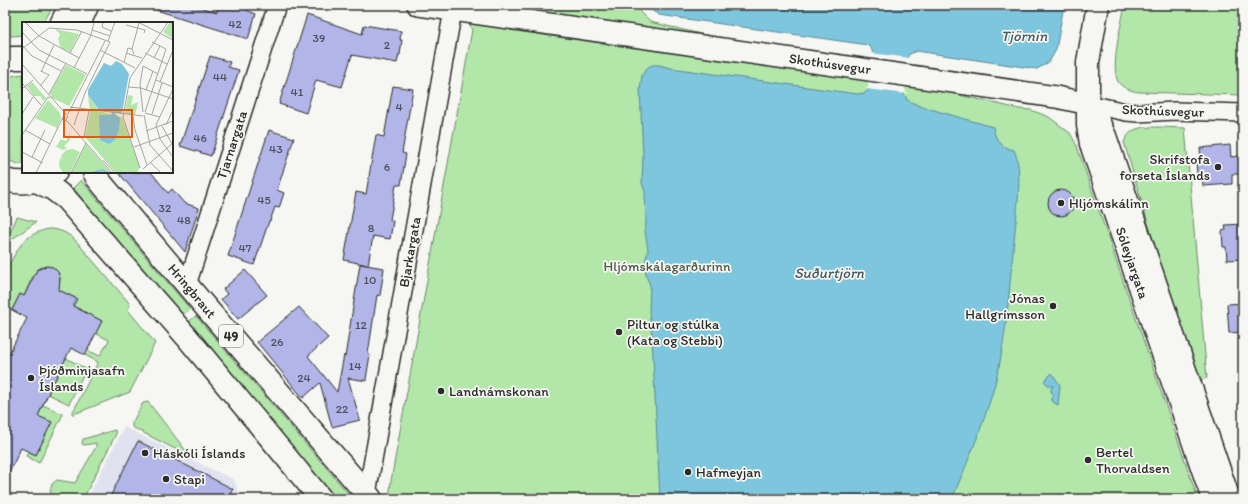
<svg xmlns="http://www.w3.org/2000/svg" width="1248" height="504" viewBox="0 0 1248 504" font-family="Itim,sans-serif">
<rect width="100%" height="100%" fill="#f6f6f2"/>
<filter id="ink" filterUnits="userSpaceOnUse"><feTurbulence type="fractalNoise" baseFrequency=".025" numOctaves="2"/><feDisplacementMap in="SourceGraphic" scale="8" xChannelSelector="R" yChannelSelector="G"/><feConvolveMatrix kernelMatrix="1 2 1 2 8 2 1 2 1" color-interpolation-filters="sRGB"/></filter>
<g filter="url(#ink)">
<polygon fill="#e1e2ef" points="124,427 234,480 240,496 239,499 87,499"/>
<g fill="#b2e7a9" stroke="#6e896a">
<polygon points="5,5 54,5 43,23 23,23 23,35 12,36 5,34"/>
<polygon points="461,5 633,5 650,22 1019,109 1031,110 1049,117 1070,133 1076,144 1198,499 389,499 391,481 472,30"/>
<path d="M1125 5H1243V95L1139 92C1132 91 1124 89 1119 83 1109 69 1122 22 1125 5Z"/>
<polygon points="23,74 23,164 18,164 5,159 5,78 12,76"/>
<path d="M1158 127 1185 128 1207 378 1195 381 1124 142C1132 125 1142 128 1158 127Z"/>
<polygon points="81,180 190,309 180,317 73,188"/>
<polygon points="17,217 36,222 5,244 5,243"/>
<path d="M48 229C60 229 68 233 76 241L130 304 128 310 155 343 130 392 74 414H72L98 362 85 355 87 350 100 356 109 340 95 333 102 321 73 306 76 298 56 289C58 286 60 284 60 280 61 270 49 263 40 268 33 272 27 289 24 296L20 294 12 310 5 307V269H7C18 248 23 235 48 229Z"/>
<polygon points="196,316 353,499 337,499 186,324"/>
<polygon points="66,358 86,369 69,404 48,394"/>
<polygon points="148,402 187,452 185,454 132,427 132,423 143,403"/>
<polygon points="43,405 63,414 39,463 26,456 28,451 36,455 51,422 38,416"/>
<polygon points="115,430 116,434 83,499 57,499 50,492 52,484 57,480 75,483 96,447 96,443 85,445 82,444 83,439"/>
</g>
<g fill="#7dc6dd" stroke="#5c8896">
<path d="M643 5H1064L1056 50 1049 62 1037 69 916 51 908 55 903 91 907 100 920 106 993 127C995 140 1001 147 1014 150 1023 168 1017 210 1015 231 1010 276 1008 323 999 367 989 413 970 456 952 499H660L652 337 649 311 650 285 646 276 645 262 648 250 645 231 646 221 645 192 642 183 643 156 640 90 642 75 647 68 652 65H659L671 68 857 94 865 93 870 88 873 53 871 48 868 45 659 15Z"/>
<polygon points="1052,373 1060,385 1058,405 1051,401 1051,398 1054,395 1051,392 1051,388 1053,386 1048,385 1044,381"/>
</g>
<polygon fill="#f6f6f2" points="871,53 910,58 905,90 907,94 866,89 868,87"/>
<g fill="#b1b5e7" stroke="#2b2b2b">
<polygon points="150,5 193,5 217,12 219,5 238,5 247,8 246,10 256,14 248,39 150,8"/>
<polygon points="307,15 362,34 364,25 401,31 400,40 402,40 400,55 399,54 397,63 352,55 342,87 316,80 306,113 279,104"/>
<polygon points="210,56 230,62 228,67 239,70 211,156 180,146"/>
<polygon points="393,86 413,89 402,153 406,154 401,185 396,185 390,220 393,221 390,239 373,236 368,265 344,260 356,192 366,194 376,135 384,137"/>
<polygon points="269,130 294,138 277,190 284,193 279,208 275,207 270,221 269,221 254,265 228,256"/>
<polygon points="1230,145 1231,157 1239,156 1240,174 1232,174 1232,184 1203,186 1202,174 1197,175 1196,158 1201,158 1200,148"/>
<polygon points="118,172 151,172 168,193 172,189 184,203 199,208 185,252"/>
<circle cx="1061" cy="203" r="13"/>
<polygon points="1243,224 1243,259 1227,260 1226,247 1223,247 1222,231 1226,230 1225,225"/>
<polygon points="360,264 384,268 380,296 377,295 368,354 370,355 366,379 367,381 348,378 360,420 332,427 320,383 303,398 257,342 299,307 328,338 308,356 337,392 344,355 345,357"/>
<polygon points="46,266 53,267 58,272 60,278 59,290 77,299 73,306 102,321 85,355 71,348 48,394 38,416 52,422 36,455 21,448 5,481 5,362 27,318 12,310 20,294 24,296 37,270"/>
<polygon points="245,270 267,295 238,319 221,299 227,294 223,289"/>
<polygon points="1243,303 1243,332 1229,333 1227,304"/>
<polygon points="138,441 233,489 227,499 109,499"/>
</g>
<g fill="none" stroke-linecap="round" stroke-linejoin="round">
<g stroke="#2b2b2b" stroke-width="20">
<g id="minor">
<polyline points="1089,104 1126,112 1138,113 1174,111 1243,113"/>
<polyline points="187,285 277,5"/>
<polyline points="367,494 453,10"/>
</g>
</g>
<g stroke="#2b2b2b" stroke-width="24">
<g id="tertiary">
<polyline points="418,5 1056,97 1089,104"/>
<polyline points="61,23 70,5"/>
<polyline points="80,23 88,5"/>
</g>
</g>
<g stroke="#2b2b2b" stroke-width="25">
<g id="secondary">
<polyline points="1098,5 1088,62 1088,125 1091,144 1213,499"/>
<polyline points="1093,110 1105,136 1229,499"/>
</g>
</g>
<g stroke="#2b2b2b" stroke-width="25">
<g id="primary">
<polyline points="5,60 13,58 23,58"/>
<polyline points="94,172 97,178 203,304 371,499"/>
<path d="M5 180C23 185 40 182 56 172"/>
<polyline points="36,181 53,189 66,199 186,336 321,499"/>
</g>
</g>
<use href="#minor" stroke="#f6f6f2" stroke-width="17"/>
<use href="#tertiary" stroke="#f6f6f2" stroke-width="21"/>
<use href="#secondary" stroke="#f6f6f2" stroke-width="22"/>
<use href="#primary" stroke="#f6f6f2" stroke-width="22"/>
</g>
</g>
<g fill="#2b2b2b" stroke="#f6f6f2" stroke-width="1.5">
<circle cx="1218" cy="167" r="4"/>
<circle cx="1061" cy="203" r="4"/>
<circle cx="1053" cy="306" r="4"/>
<circle cx="619" cy="332" r="4"/>
<circle cx="31" cy="378" r="4"/>
<circle cx="441" cy="391" r="4"/>
<circle cx="145" cy="453" r="4"/>
<circle cx="1088" cy="460" r="4"/>
<circle cx="688" cy="472" r="4"/>
<circle cx="166" cy="479" r="4"/>
</g>
<g text-anchor="middle" dominant-baseline="central" stroke-width="3.5" stroke-linejoin="round" paint-order="stroke">
<g font-size="12" fill="#4c4e5a">
<text x="235" y="24">42</text>
<text x="319" y="38">39</text>
<text x="387" y="45">2</text>
<text x="220" y="77">44</text>
<text x="297" y="92">41</text>
<text x="399" y="107">4</text>
<text x="200" y="138">46</text>
<text x="276" y="149">43</text>
<text x="387" y="167">6</text>
<text x="264" y="200">45</text>
<text x="165" y="208">32</text>
<text x="184" y="220">48</text>
<text x="371" y="228">8</text>
<text x="245" y="248">47</text>
<text x="370" y="280">10</text>
<text x="361" y="325">12</text>
<text x="277" y="342">26</text>
<text x="355" y="366">14</text>
<text x="304" y="378">24</text>
<text x="342" y="409">22</text>
</g>
<rect fill="#f6f6f2" stroke="#686867" stroke-width="1" x="219" y="325" width="24" height="22" rx="3"/>
<g font-size="13" font-weight="bold" fill="#2b2b2b">
<text x="231" y="336">49</text>
</g>
<g font-size="14" fill="#2b2b2b" stroke="#f6f6f2">
<text transform="translate(830 64) rotate(8)">Skothúsvegur</text>
<text transform="translate(1163 111) rotate(2)">Skothúsvegur</text>
<text transform="translate(232 145) rotate(-72)">Tjarnargata</text>
<text transform="translate(410 252) rotate(-80)">Bjarkargata</text>
<text transform="translate(1132 263) rotate(71)">Sóleyjargata</text>
<text transform="translate(192 291) rotate(50)">Hringbraut</text>
</g>
<g font-size="14" fill="#2b2b2b" stroke="#f6f6f2" text-anchor="start">
<text x="1210" y="159" text-anchor="end">Skrifstofa<tspan x="1210" dy="16">forseta Íslands</tspan></text>
<text x="1069" y="203">Hljómskálinn</text>
<text x="1045" y="298" text-anchor="end">Jónas<tspan x="1045" dy="16">Hallgrímsson</tspan></text>
<text x="627" y="324">Piltur og stúlka<tspan x="627" dy="16">(Kata og Stebbi)</tspan></text>
<text x="39" y="370">Þjóðminjasafn<tspan x="39" dy="16">Íslands</tspan></text>
<text x="449" y="391">Landnámskonan</text>
<text x="1096" y="452">Bertel<tspan x="1096" dy="16">Thorvaldsen</tspan></text>
<text x="153" y="453">Háskóli Íslands</text>
<text x="696" y="472">Hafmeyjan</text>
<text x="174" y="479">Stapi</text>
</g>
<g font-size="14" fill="#4d5a4a" stroke="#f6f6f2">
<text x="667" y="266">Hljómskálagarðurinn</text>
</g>
<g font-size="15" font-style="italic" fill="#445a60" stroke="#f6f6f2">
<text x="1024" y="36">Tjörnin</text>
<text x="829" y="273">Suðurtjörn</text>
</g>
</g>
<g transform="translate(22 22)">
<rect width="151" height="151" fill="#f6f6f2"/>
<path d="M148 0H151V17L141 10ZM33 7 57 12 48 30 39 26 36 17 38 12ZM44 43 64 53 47 84 30 76 28 71ZM10 60 24 76 22 79 18 74H12L5 64ZM66 73 77 89 100 95 118 145 115 151H94L63 115 68 90ZM106 73 111 74 109 83 116 80 113 93 103 91ZM26 78 38 91 39 96 35 106 13 96ZM48 111V118L42 124 45 126 41 128 34 125 39 117 44 119ZM64 122 89 151H49ZM51 127 58 130 48 151H41L37 144 38 136 40 137 39 134 44 128Z" fill="#b2e7a9"/>
<path d="M94 39 100 42 107 52 100 91H92L98 96 97 108 93 118 87 122 78 118 77 93H89L90 90 77 88 66 73V68L82 41 89 44Z" fill="#7dc6dd"/>
<path fill="none" stroke="#7dc6dd" stroke-width="2" d="M70 151 81 148 85 151"/>
<path fill="none" stroke="#a5a5a2" stroke-width="1" d="M3 0 17 14 57 36M81 0 80 5 89 9M116 0 151 18M104 3 123 8 122 11M27 6 55 8 88 20 63 71 52 103M70 8 88 14M0 10 17 28 65 52M86 19 93 0M0 23 10 34 39 49M0 27 27 6M78 28 113 46M48 31 60 9M104 31 120 36M123 31 145 42M112 32 110 27 117 1M132 36 138 24M102 40 106 26 110 27M0 42 43 91M121 44 118 62 121 90M121 44 136 52M52 46 69 13 72 0M19 50 32 23M134 58 151 65M138 60 151 28M0 61 19 83M18 64 27 53 19 49M106 65 119 66 151 77M0 67 11 58M151 67 134 103 138 117 151 135M124 68 131 49M27 72 44 41M48 85 121 94M123 90 144 27 130 20M123 91 138 95M0 92 11 75M46 92 83 19M130 92 140 61M122 93 128 123 151 149M111 94 113 108 125 143M44 98 46 94 43 91 40 97 45 99 90 151M144 103 151 88M140 104 150 122M3 108 28 122M124 109 151 99M0 113 26 75 28 76M62 115 67 88M112 125 151 111M0 130 21 141M10 135 23 108M81 138 93 151M128 140 139 151M118 146 101 95 108 56 146 0M121 147 151 121M14 151 40 97M49 151 64 121"/>
<path fill="#e8590c" fill-opacity="0.15" stroke="#e8590c" stroke-width="2" d="M42 88H110V115H42Z"/>
<rect width="151" height="151" fill="none" stroke="#2b2b2b" stroke-width="2"/>
</g>
<rect width="1248" height="504" fill="none" stroke="#f6f6f2" stroke-width="20"/>
<rect x="10" y="10" width="1228" height="484" fill="none" stroke="#2b2b2b" stroke-width="1.5" filter="url(#ink)"/>
</svg>
